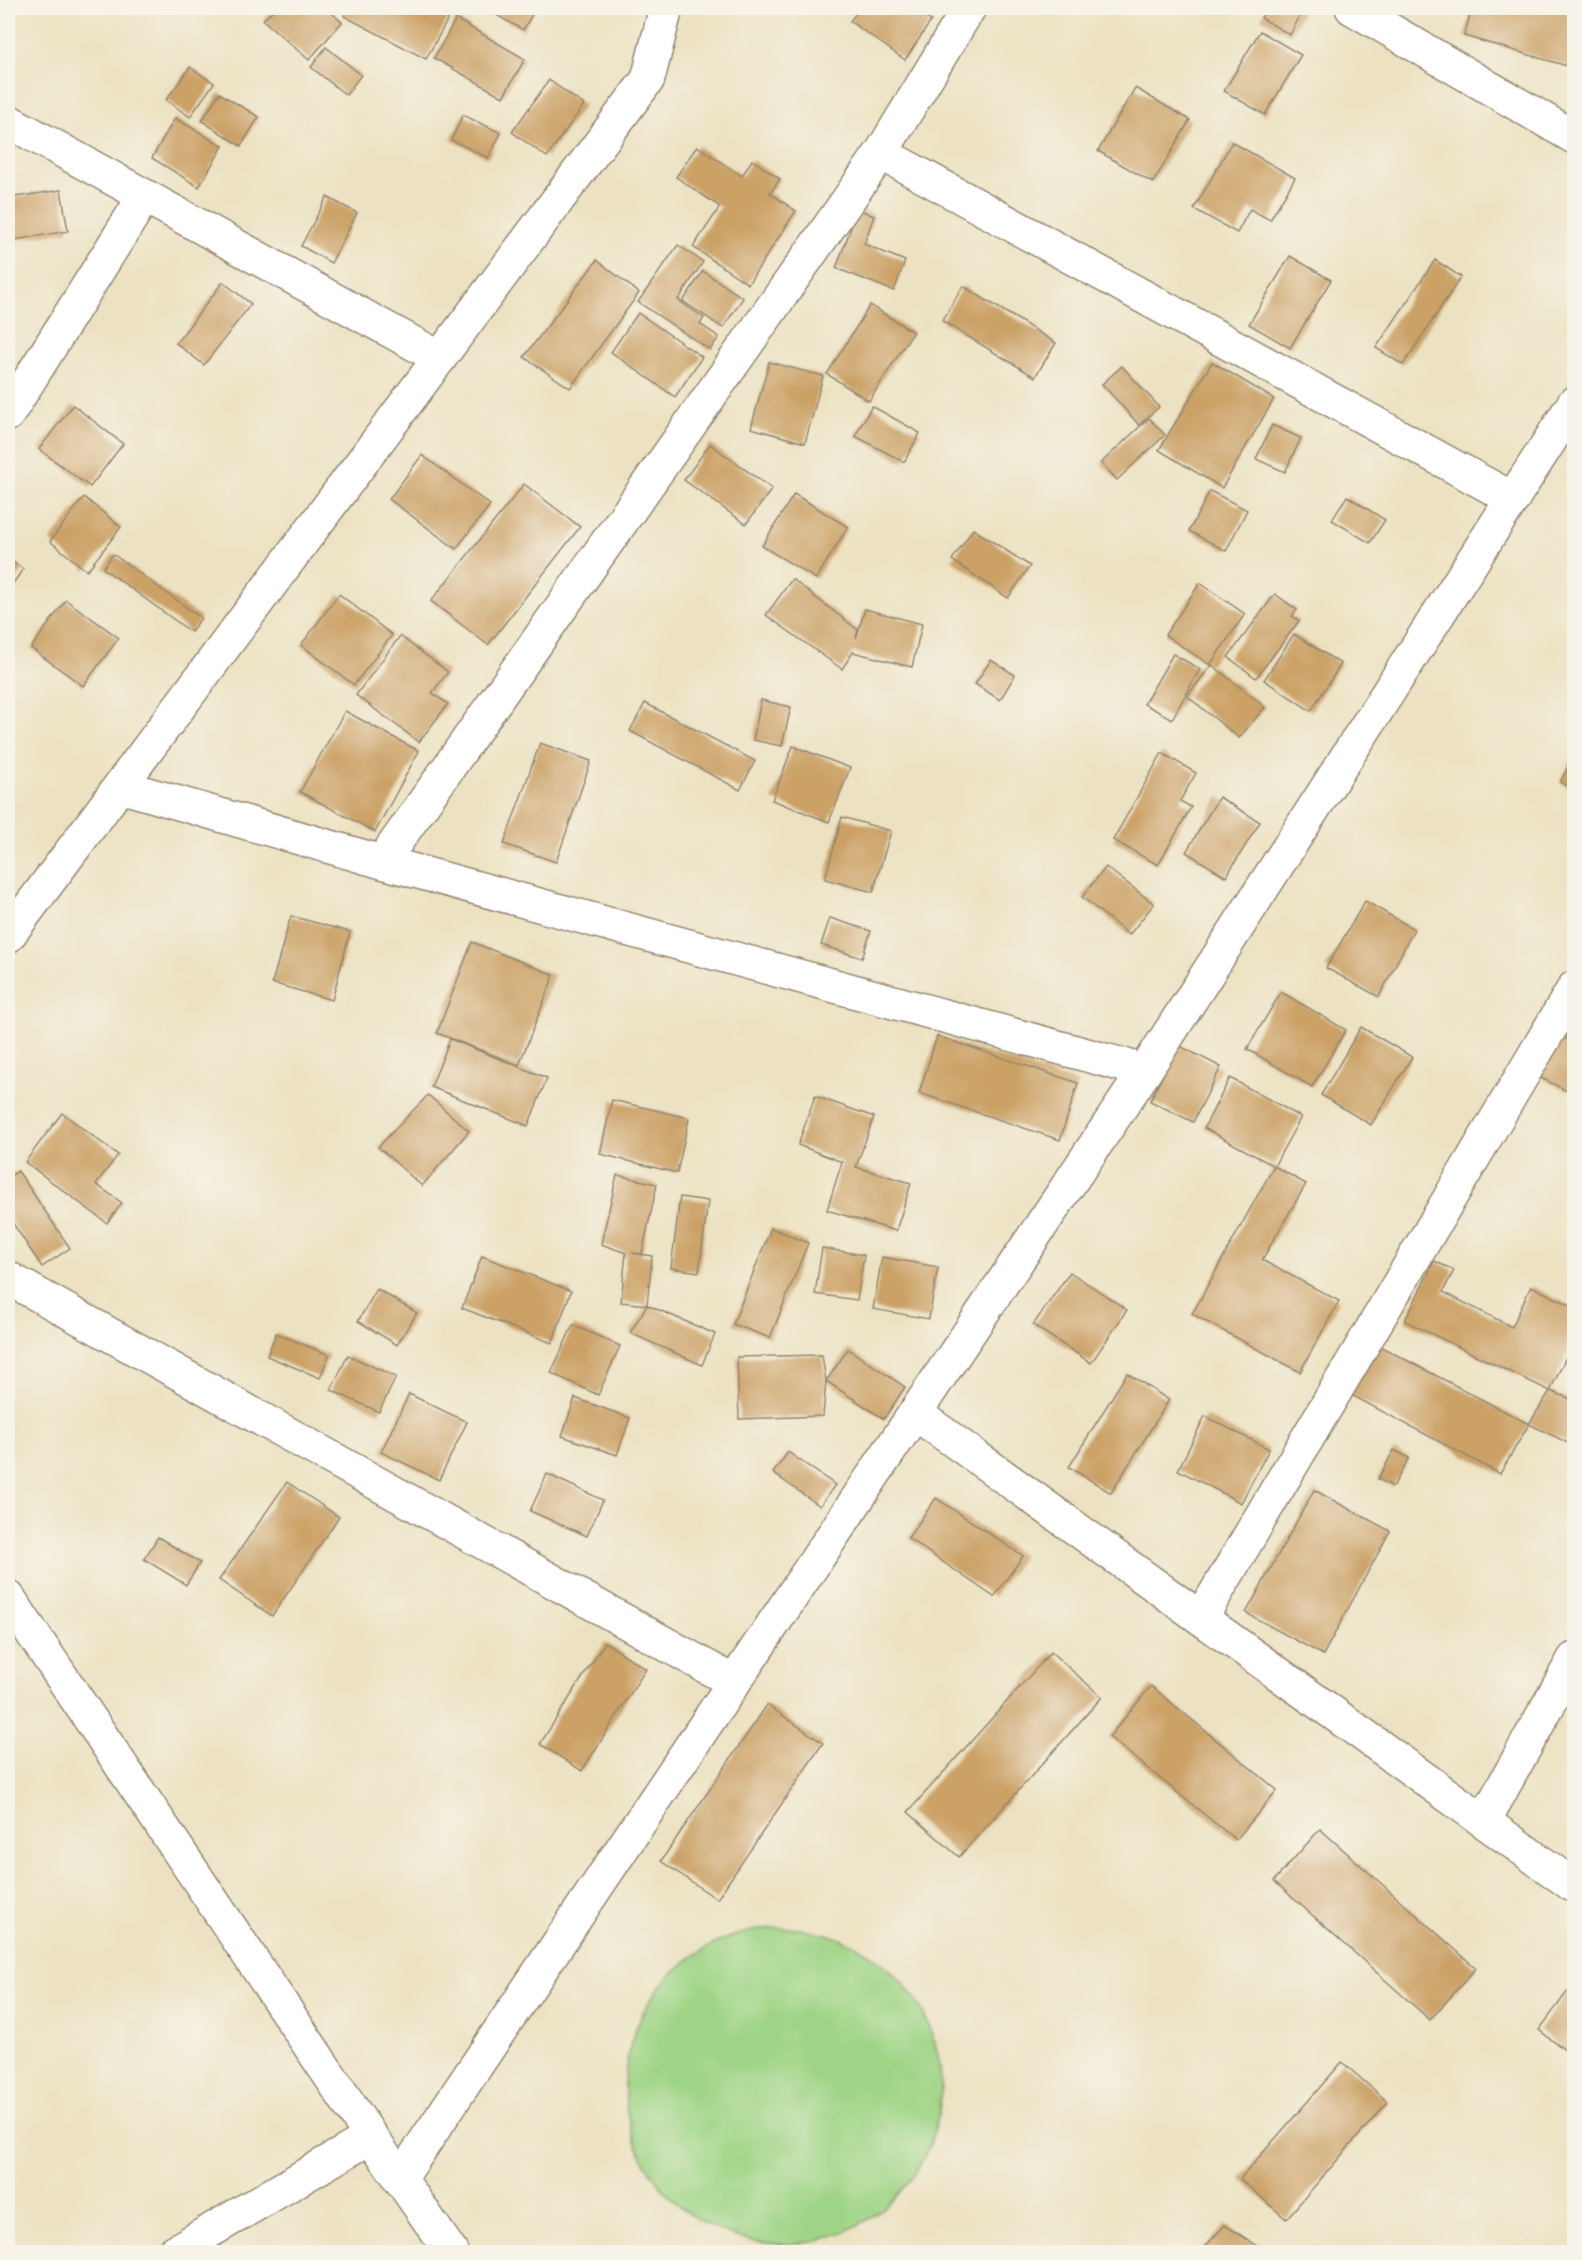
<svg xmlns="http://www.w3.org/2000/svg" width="1582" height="2260" viewBox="0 0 1582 2260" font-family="'IM FELL DW Pica',serif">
<rect width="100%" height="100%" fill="#f7f3e8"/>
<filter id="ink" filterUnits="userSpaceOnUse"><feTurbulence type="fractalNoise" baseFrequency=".0167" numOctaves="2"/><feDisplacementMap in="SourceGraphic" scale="12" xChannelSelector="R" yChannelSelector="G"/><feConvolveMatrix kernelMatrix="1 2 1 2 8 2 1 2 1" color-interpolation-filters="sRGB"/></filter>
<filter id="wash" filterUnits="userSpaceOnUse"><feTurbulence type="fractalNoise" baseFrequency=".008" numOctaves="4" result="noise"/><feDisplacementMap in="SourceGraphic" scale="24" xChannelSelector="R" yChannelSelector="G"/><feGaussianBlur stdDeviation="1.35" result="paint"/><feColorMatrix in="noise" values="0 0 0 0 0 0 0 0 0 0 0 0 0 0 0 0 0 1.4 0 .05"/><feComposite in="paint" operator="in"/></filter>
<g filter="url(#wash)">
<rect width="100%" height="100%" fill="#ece2c2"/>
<circle fill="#9ed485" stroke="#6c7f52" stroke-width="1.5" cx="783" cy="2086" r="158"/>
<g id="blocks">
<g fill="#cba166">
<polygon points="271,8 326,8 342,22 309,60 263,20 273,10"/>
<polygon points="349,8 454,8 426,59 344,16"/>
<polygon points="484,8 536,8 523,30"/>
<polygon points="860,8 912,8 931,21 905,60 850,21"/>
<polygon points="1267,8 1295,8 1302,12 1290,35 1261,18"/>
<polygon points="1472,8 1574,8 1574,68 1464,36"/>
<polygon points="456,19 525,59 503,97 434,58"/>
<polygon points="1260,31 1301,55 1265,115 1224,91"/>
<polygon points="326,47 361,75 346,95 311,67"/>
<polygon points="190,67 214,83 190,117 166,100"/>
<polygon points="549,80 584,105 547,157 512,132"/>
<polygon points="1135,88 1190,120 1153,183 1098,151"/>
<polygon points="219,93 259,117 241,146 202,121"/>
<polygon points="463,115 501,133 488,158 451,140"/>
<polygon points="175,118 223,146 199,187 152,158"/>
<polygon points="1232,142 1295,178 1270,220 1250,209 1237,233 1194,209"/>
<polygon points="697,146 742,176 752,160 780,179 770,193 796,211 748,284 693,247 720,207 676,177"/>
<polygon points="61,190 68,231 15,240 9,198"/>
<polygon points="327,197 357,213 331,263 301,246"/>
<polygon points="858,209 874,216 864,244 905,261 894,291 836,268"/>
<polygon points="678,245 703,262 678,300 704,318 700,324 719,337 710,350 638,302"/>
<polygon points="1290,256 1331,280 1290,348 1249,324"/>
<polygon points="597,260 639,293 570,388 524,357"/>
<polygon points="1435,260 1461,277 1403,365 1376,348"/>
<polygon points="703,271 743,298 723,328 683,301"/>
<polygon points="223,282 251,304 204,365 176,343"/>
<polygon points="963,286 1056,343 1035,377 942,321"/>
<polygon points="870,305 913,332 869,401 827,374"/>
<polygon points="638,313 702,357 675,397 611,352"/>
<polygon points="769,362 823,376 805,443 751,428"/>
<polygon points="1212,362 1274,399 1222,488 1159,450"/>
<polygon points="1122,366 1159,407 1139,425 1102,384"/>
<polygon points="73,405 123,444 90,487 39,449"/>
<polygon points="872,406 920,433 904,462 855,436"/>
<polygon points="1149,418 1165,435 1117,480 1101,463"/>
<polygon points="1272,425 1301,438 1285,472 1256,459"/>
<polygon points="710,444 772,489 746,524 684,480"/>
<polygon points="422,455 490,505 456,549 389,499"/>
<polygon points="524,484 580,527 488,645 431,601"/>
<polygon points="1210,491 1247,510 1226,551 1189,531"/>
<polygon points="794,494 848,527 816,579 762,546"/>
<polygon points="1347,496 1385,520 1370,543 1332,520"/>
<polygon points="84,497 121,527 87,571 50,541"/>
<polygon points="973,529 1030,566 1008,598 952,560"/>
<polygon points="113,554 201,618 191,632 103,568"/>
<polygon points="8,559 23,569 8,591"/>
<polygon points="792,579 858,630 856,638 865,609 922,624 912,667 853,652 842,669 766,615"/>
<polygon points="1200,583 1245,614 1210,665 1165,635"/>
<polygon points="339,594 392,635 354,685 301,645"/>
<polygon points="1275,594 1297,610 1292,616 1299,621 1256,678 1228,657"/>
<polygon points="66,600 119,638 83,686 31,648"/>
<polygon points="1294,634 1341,664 1311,711 1264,680"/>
<polygon points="400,636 448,672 432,693 448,704 419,742 356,695"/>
<polygon points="1173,654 1200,669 1172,719 1144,704"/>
<polygon points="991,660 1015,675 1000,700 975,684"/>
<polygon points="1212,665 1265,707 1239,738 1187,696"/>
<polygon points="761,700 791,707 782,746 753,740"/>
<polygon points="645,703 755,761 740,790 630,731"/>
<polygon points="345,711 419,751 375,832 300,792"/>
<polygon points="540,743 591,761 556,862 504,844"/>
<polygon points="793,746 850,768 829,822 772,800"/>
<polygon points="1162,753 1196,773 1180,801 1191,807 1158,865 1113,840"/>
<polygon points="1574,756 1574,790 1560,782"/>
<polygon points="1219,797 1260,822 1226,877 1186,852"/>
<polygon points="842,817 891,831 873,892 825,879"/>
<polygon points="1106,867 1154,904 1129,935 1082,897"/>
<polygon points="1365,901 1414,929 1379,997 1326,968"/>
<polygon points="291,916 350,932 332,1000 272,983"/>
<polygon points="830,918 871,931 862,958 821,945"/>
<polygon points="472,942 554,975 519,1065 437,1033"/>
<polygon points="1281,992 1346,1030 1312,1087 1247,1049"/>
<polygon points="1361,1027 1412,1057 1371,1125 1321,1095"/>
<polygon points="937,1036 1078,1083 1060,1140 919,1093"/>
<polygon points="1561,1036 1574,1043 1574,1076 1567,1091 1541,1078"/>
<polygon points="450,1039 547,1078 528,1126 431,1087"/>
<polygon points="1178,1045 1221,1067 1193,1122 1150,1101"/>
<polygon points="1230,1078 1301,1117 1274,1166 1204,1128"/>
<polygon points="428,1095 469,1131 422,1186 378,1147"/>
<polygon points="815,1096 874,1117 856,1167 911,1183 896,1231 827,1210 842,1162 798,1145"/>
<polygon points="612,1100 689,1118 677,1173 600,1154"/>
<polygon points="62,1113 118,1155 96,1184 122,1203 107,1223 25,1162"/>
<polygon points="1274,1166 1306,1184 1262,1260 1339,1301 1300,1372 1192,1314"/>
<polygon points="18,1171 70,1248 42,1267 8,1216 8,1177"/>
<polygon points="617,1175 657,1184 642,1254 632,1253 652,1256 647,1305 621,1302 626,1253 601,1244"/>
<polygon points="680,1197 708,1201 699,1272 671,1268"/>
<polygon points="771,1228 808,1243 770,1338 733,1324"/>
<polygon points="822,1248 864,1255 857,1300 815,1294"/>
<polygon points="482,1256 571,1291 552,1343 462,1308"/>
<polygon points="882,1257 938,1267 929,1319 873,1309"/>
<polygon points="1434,1261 1454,1270 1443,1292 1512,1327 1531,1286 1574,1307 1574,1340 1550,1391 1405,1321"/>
<polygon points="1070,1272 1127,1310 1091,1363 1033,1325"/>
<polygon points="377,1289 417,1313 397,1345 358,1321"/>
<polygon points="647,1305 715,1334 702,1365 630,1333"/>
<polygon points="573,1325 620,1346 598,1395 551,1373"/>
<polygon points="276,1333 329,1355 320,1378 267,1356"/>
<polygon points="1368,1340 1529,1424 1500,1474 1342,1390"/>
<polygon points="848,1349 905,1387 884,1419 826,1381"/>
<polygon points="348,1355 396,1377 379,1412 331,1390"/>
<polygon points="822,1355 826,1381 823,1416 739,1419 737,1357"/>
<polygon points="1127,1373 1169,1400 1111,1493 1069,1467"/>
<polygon points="1550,1391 1574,1400 1574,1446 1529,1424"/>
<polygon points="409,1394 467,1422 439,1480 381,1452"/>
<polygon points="575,1398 630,1418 617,1455 562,1436"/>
<polygon points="1205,1416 1269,1449 1241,1503 1178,1470"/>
<polygon points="1394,1450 1409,1458 1393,1487 1378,1479"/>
<polygon points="788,1452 835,1485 820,1506 773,1473"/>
<polygon points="547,1474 603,1500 587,1536 530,1511"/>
<polygon points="287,1482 339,1517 272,1616 219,1580"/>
<polygon points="1314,1490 1390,1531 1323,1655 1246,1613"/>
<polygon points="936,1498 1023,1556 994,1597 908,1538"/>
<polygon points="158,1537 200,1563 186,1585 144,1559"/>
<polygon points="605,1642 646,1669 582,1771 540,1744"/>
<polygon points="1051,1652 1102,1697 959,1857 908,1812"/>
<polygon points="1151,1686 1277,1790 1236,1840 1109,1737"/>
<polygon points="767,1705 823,1743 717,1899 661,1861"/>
<polygon points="1320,1829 1476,1968 1430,2020 1274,1881"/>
<polygon points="1568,1991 1574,1996 1574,2057 1539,2030"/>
<polygon points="1342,2062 1388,2102 1286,2219 1240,2179"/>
<polygon points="1225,2225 1267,2252 1200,2252"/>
</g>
</g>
</g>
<g filter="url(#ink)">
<use href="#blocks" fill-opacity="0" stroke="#948670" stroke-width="1.5"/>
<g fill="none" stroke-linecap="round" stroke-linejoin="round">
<g stroke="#948670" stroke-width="36">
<g id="minor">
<polyline points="1352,8 1574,137"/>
<polyline points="8,121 440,358"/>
<polyline points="881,153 1513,499"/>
<polyline points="8,414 144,197"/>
<polyline points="120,786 382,862 1145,1071"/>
<polyline points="382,862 881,153 969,8"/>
<polyline points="8,936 648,79 666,8"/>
<polyline points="8,1278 734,1682"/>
<polyline points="915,1413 1574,1886"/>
<polyline points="8,1597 371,2137 451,2252"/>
<polyline points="1201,1618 1574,988"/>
<polyline points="1484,1821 1574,1659"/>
<polyline points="400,2179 1145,1071 1574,403"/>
<polyline points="174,2252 371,2137"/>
</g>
</g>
<use href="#minor" stroke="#fff" stroke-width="33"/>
</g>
</g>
<rect width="1582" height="2260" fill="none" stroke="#f7f3e8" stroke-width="30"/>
</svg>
